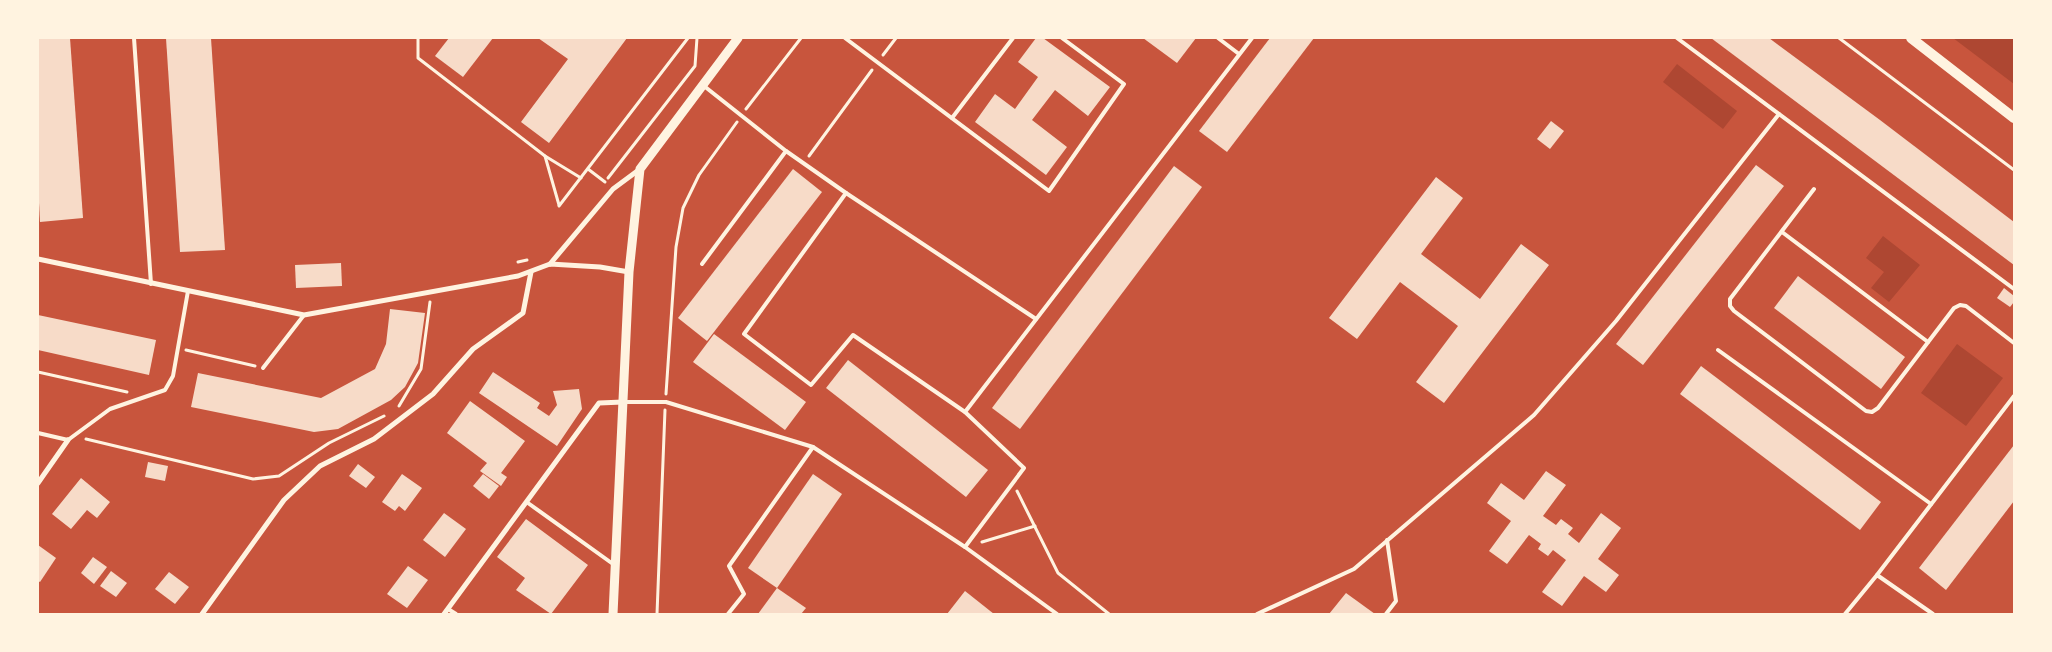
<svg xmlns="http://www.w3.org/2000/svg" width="2052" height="652" viewBox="0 0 2052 652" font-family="Helvetica,sans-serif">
<rect width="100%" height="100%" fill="#c8553d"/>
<g fill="#ae4732">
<polygon points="1953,38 2014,38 2014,84"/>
<polygon points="1677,64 1737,111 1723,129 1663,82"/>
<polygon points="1883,236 1920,265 1889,302 1871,288 1884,272 1866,258"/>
<polygon points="1957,344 2003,378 1966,426 1921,393"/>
</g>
<g fill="#f7dbc8">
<polygon points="38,38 70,38 83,218 40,222 38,183"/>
<polygon points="166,38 211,38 225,250 180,252"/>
<polygon points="449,38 493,38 463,77 435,56"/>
<polygon points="538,38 627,38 549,143 521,122 568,59"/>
<polygon points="1036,38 1043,38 1110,87 1088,116 1055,90 1032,120 1067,147 1046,175 975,122 995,94 1015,109 1038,77 1018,62"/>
<polygon points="1143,38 1196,38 1177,63"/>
<polygon points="1270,38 1314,38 1227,152 1199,131"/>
<polygon points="1711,38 1769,38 1880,120 2014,222 2014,265"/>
<polygon points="1551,121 1564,131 1550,149 1537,139"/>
<polygon points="1756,165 1784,186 1643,365 1616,344"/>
<polygon points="1174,166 1202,187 1020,429 992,408"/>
<polygon points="793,169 822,192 707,341 678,318"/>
<polygon points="1436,177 1463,198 1421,254 1480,299 1521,244 1549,265 1444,403 1416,382 1458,326 1400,282 1357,339 1329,318"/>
<polygon points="341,263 342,286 296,288 295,265"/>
<polygon points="1798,276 1905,357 1881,389 1774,308"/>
<polygon points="2004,288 2014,296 2014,302 2010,307 1997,298"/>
<polygon points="390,309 425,313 418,363 405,387 391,400 338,429 314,432 191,407 198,373 321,398 375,369 386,344"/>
<polygon points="38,315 156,340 149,375 38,350"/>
<polygon points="714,334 806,402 785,430 693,362"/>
<polygon points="848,360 988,470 966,497 826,388"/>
<polygon points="1701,366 1881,502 1860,530 1680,394"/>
<polygon points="493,372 540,403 537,408 549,416 557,405 553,391 579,389 582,409 557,446 479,393"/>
<polygon points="470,401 525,441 501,473 507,477 501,486 480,471 487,463 447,433"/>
<polygon points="2014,445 2014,501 1946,590 1919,568"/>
<polygon points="148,462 168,466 165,481 145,477"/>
<polygon points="358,464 375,477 366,488 349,476"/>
<polygon points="1546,471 1566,485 1543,516 1556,525 1561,519 1573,528 1568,534 1579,543 1601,513 1621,528 1598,559 1619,575 1606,592 1584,576 1562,606 1542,592 1566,560 1553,550 1548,556 1538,549 1541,544 1529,535 1507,564 1489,551 1511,521 1487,503 1501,483 1524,500"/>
<polygon points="402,474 422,488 405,511 399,506 395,511 382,502"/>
<polygon points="483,474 499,486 489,499 473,486"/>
<polygon points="813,474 842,494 777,588 748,568"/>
<polygon points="81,478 110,502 97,518 87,510 71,529 52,514"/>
<polygon points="444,513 466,529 445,557 423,540"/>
<polygon points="526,519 588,565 551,614 516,590 525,578 497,557"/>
<polygon points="38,545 56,558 40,582 38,581"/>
<polygon points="93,557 107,567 94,584 81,573"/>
<polygon points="408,566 428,580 407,608 387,594"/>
<polygon points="111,571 127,583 116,597 100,586"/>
<polygon points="169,572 189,587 175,604 155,589"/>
<polygon points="777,588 806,608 801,614 758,614"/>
<polygon points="965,591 994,614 947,614"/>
<polygon points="1346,593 1375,614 1329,614"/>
</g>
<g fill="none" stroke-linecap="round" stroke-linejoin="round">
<g stroke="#fff3e0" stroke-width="3">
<polyline points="418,38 418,58 545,156 581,178"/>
<polyline points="1839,38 2014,170"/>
<polyline points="883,55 896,38"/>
<polyline points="746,109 801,38"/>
<polyline points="545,156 559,205"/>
<polyline points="809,156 872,70"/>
<polyline points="588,169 605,182"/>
<polyline points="608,178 695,66 697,38"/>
<polyline points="559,206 688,38"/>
<polyline points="518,262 527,260"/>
<polyline points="186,350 255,366"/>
<polyline points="38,372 127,392"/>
<polyline points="666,394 676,247 683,208 699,175 737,122"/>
<polyline points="399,406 421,369 430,302"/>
<polyline points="86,439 253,479 279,476 329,443 384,416"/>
<polyline points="1017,491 1058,573 1109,614"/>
<polyline points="982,542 1035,526"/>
<polyline points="657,614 665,410"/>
</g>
<g stroke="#fff3e0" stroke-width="4">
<polyline points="134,38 151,284"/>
<polyline points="845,38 1049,191 1124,84 1062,38"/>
<polyline points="1218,38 1239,54"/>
<polyline points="1677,38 2014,289"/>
<polyline points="704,86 786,151 846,193 744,334 811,385 853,335 965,412 1024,468 965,547"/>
<polyline points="952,118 1013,38"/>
<polyline points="1814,189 1730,299 1730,306 1734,311 1866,411 1872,412 1878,408 1954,308 1960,305 1966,306 2014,343"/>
<polyline points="846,193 1036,319"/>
<polyline points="1782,232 1928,342"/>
<polyline points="702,264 786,151"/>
<polyline points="1718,350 1931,504"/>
<polyline points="263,368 304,315"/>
<polyline points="623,402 666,402 813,447 965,547 1057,614"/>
<polyline points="965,412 1252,38"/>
<polyline points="38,433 68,440 110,409 165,390 173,376 188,291"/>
<polyline points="528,503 613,564"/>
<polyline points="1877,575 2014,396"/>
<polyline points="448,609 456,614"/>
<polyline points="728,614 744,594 729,566 813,447"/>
<polyline points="1257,614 1354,569 1534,415 1616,321 1779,114"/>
<polyline points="1386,614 1396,601 1387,540"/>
<polyline points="1845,614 1877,575 1933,614"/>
</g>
<g stroke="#fff3e0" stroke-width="5">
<polyline points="38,259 304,315 518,276 550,264 600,267 629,272"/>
<polyline points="550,264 613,189 640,169"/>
<polyline points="38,483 68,440"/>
<polyline points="202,614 284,500 320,466 374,439 433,394 473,349 523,313 531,272"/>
<polyline points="444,614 599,403 623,402"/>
</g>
<polyline stroke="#fff3e0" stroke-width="9" points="613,614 629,272 640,169 738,38"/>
<polyline stroke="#fff3e0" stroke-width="10" points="1911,38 2014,118"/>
</g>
<rect width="2052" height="652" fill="none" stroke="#fff3e0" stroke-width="78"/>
</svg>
